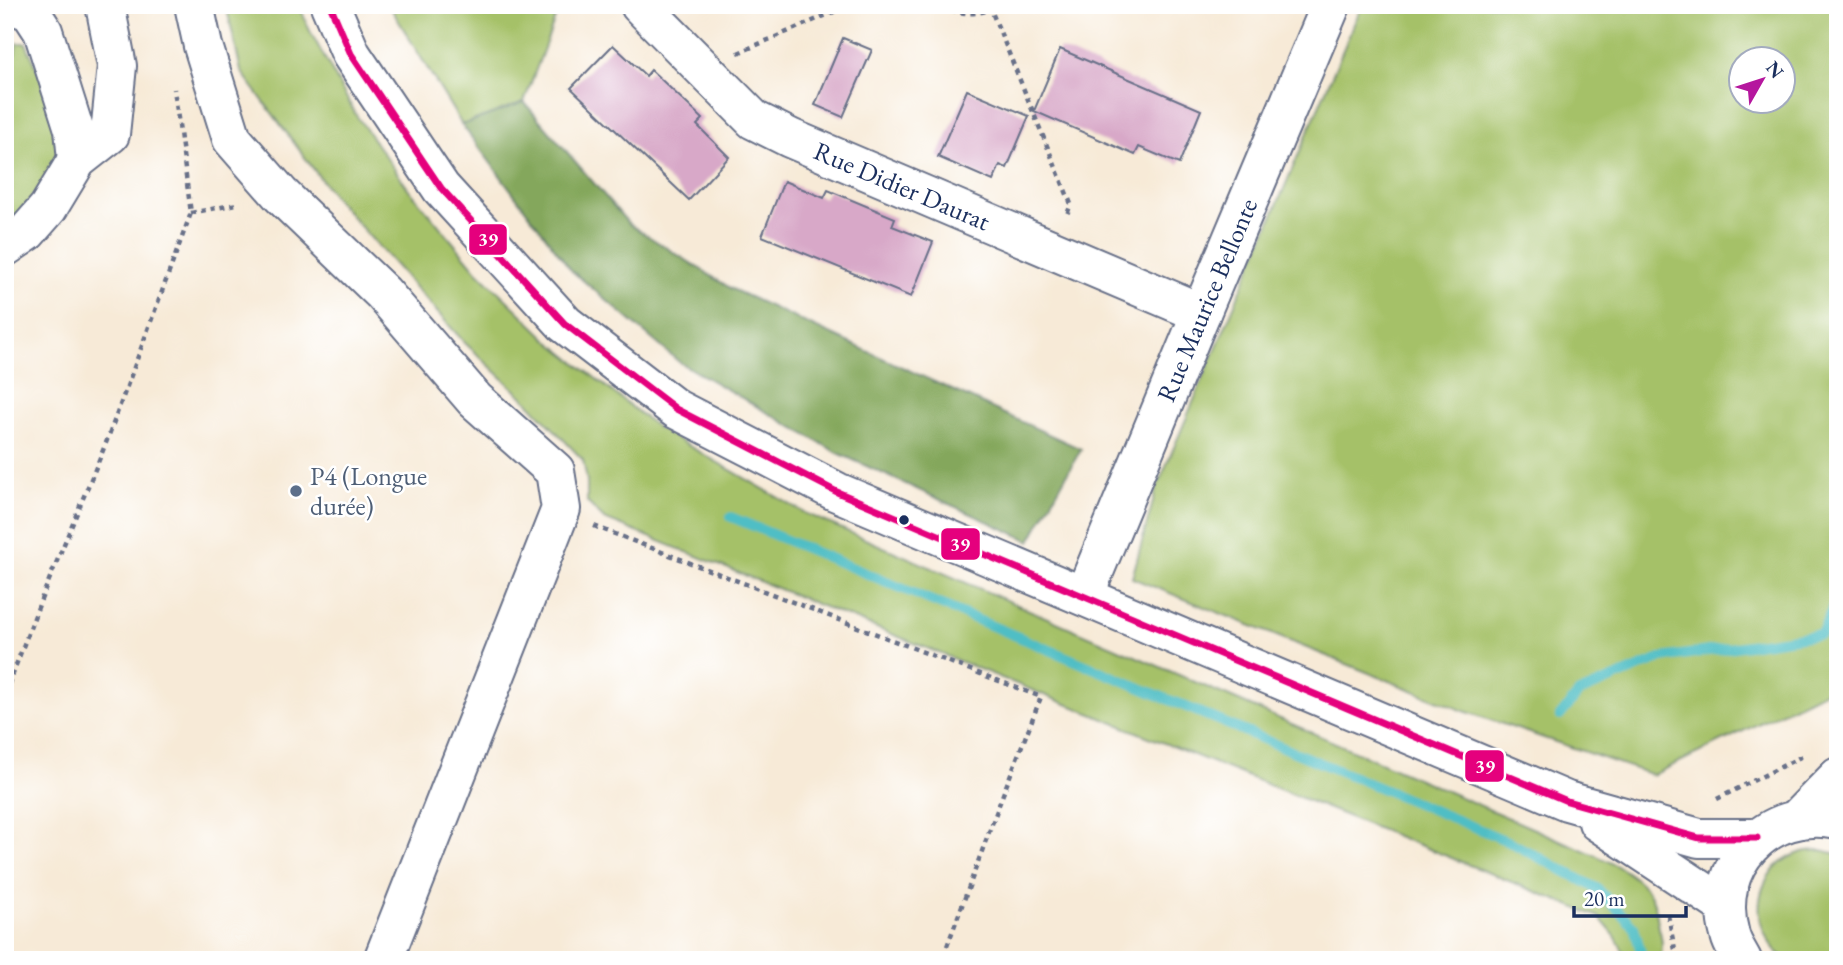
<svg xmlns="http://www.w3.org/2000/svg" width="1843" height="965" viewBox="0 0 1843 965" font-family="'EB Garamond',serif">
<rect width="100%" height="100%" fill="#fff"/>
<filter id="ink" filterUnits="userSpaceOnUse"><feTurbulence type="fractalNoise" baseFrequency=".0143" numOctaves="2"/><feDisplacementMap in="SourceGraphic" scale="14" xChannelSelector="R" yChannelSelector="G"/><feConvolveMatrix kernelMatrix="1 2 1 2 8 2 1 2 1" color-interpolation-filters="sRGB"/></filter>
<filter id="wash" filterUnits="userSpaceOnUse"><feTurbulence type="fractalNoise" baseFrequency=".00686" numOctaves="4" result="noise"/><feDisplacementMap in="SourceGraphic" scale="28" xChannelSelector="R" yChannelSelector="G"/><feGaussianBlur stdDeviation="1.57" result="paint"/><feColorMatrix in="noise" values="0 0 0 0 0 0 0 0 0 0 0 0 0 0 0 0 0 1.4 0 .05"/><feComposite in="paint" operator="in"/></filter>
<g filter="url(#wash)">
<rect width="100%" height="100%" fill="#f7ead7"/>
<g fill="#a5c168" stroke="#607863" stroke-width="2" fill-rule="evenodd">
<path d="M226 5H299L310 31 356 115 410 191 477 271 550 342 658 428 805 513 1555 838C1584 851 1634 867 1651 896 1656 905 1657 918 1659 928 1662 938 1664 950 1659 960H1628L1615 936 1599 917 604 519 587 502V481L583 460 527 401 464 342 335 198 241 71Z"/>
<polygon points="389,5 560,5 524,102 462,125"/>
<path d="M1362 5H1838V685L1653 775 1464 711 1132 578 1157 487ZM1742 60H1784V102H1742Z"/>
<polygon points="17,43 26,43 61,124 58,164 5,232 5,102"/>
<path d="M1821 850 1838 854V960C1823 960 1803 963 1789 959 1779 956 1770 945 1766 936 1750 904 1764 864 1800 853 1806 850 1815 851 1821 850Z"/>
</g>
<polygon fill="#84a75c" stroke="#506b5d" stroke-width="2" points="524,102 629,224 732,289 1081,449 1030,541 838,453 679,362 572,271 462,125"/>
<g fill="none" stroke-linecap="round" stroke-linejoin="round">
<g stroke="#50bec5" stroke-width="10">
<polyline points="731,517 1512,843 1598,889 1634,927 1643,960"/>
<polyline points="1560,716 1579,693 1662,658 1821,634 1838,598"/>
</g>
</g>
<g id="blocks">
<g fill="#d8a8c8">
<polygon points="843,38 872,50 843,117 815,105"/>
<polygon points="613,45 646,76 651,70 703,119 697,125 729,157 689,200 571,88"/>
<polygon points="1060,49 1201,110 1179,164 1139,147 1135,155 1034,111"/>
<polygon points="967,90 1029,116 1007,168 1000,165 993,181 938,157"/>
<polygon points="784,181 824,198 828,190 895,218 892,226 933,242 911,297 762,236"/>
</g>
</g>
</g>
<g filter="url(#ink)">
<use href="#blocks" fill-opacity="0" stroke="#687088" stroke-width="2"/>
<g fill="none" stroke-linecap="round" stroke-linejoin="round">
<g stroke="#687088" stroke-width="42">
<g id="minor">
<polyline points="12,5 30,11 43,31 74,129 77,160"/>
<polyline points="194,5 203,46 232,139 281,195 383,293 475,400 555,471 561,509 383,960"/>
<polyline points="330,5 351,54 441,188 565,324 676,409 837,492 1567,801 1699,838 1757,838"/>
<polyline points="640,5 754,120 790,138 1201,313"/>
<polyline points="5,247 27,232 48,208 77,160 110,134 117,66 105,5"/>
<polyline points="1084,596 1201,313 1331,5"/>
<polyline points="1598,822 1725,906"/>
</g>
</g>
<g stroke="#687088" stroke-width="42">
<g id="major">
<polyline points="1798,818 1838,777"/>
<path d="M1742 960C1738 952 1732 944 1730 935 1710 866 1768 805 1838 820"/>
</g>
</g>
<g stroke="#687088" stroke-width="4.5" stroke-dasharray="5 5" stroke-linecap="butt">
<path d="M942 5C958 16 983 16 998 5"/>
<polyline points="989,5 1071,204 1066,217"/>
<polyline points="738,53 850,5"/>
<polyline points="191,213 237,204"/>
<polyline points="594,526 1041,697 1003,794 942,960"/>
<polyline points="5,694 40,602 106,443 191,213 174,89"/>
<polyline points="1717,799 1806,754"/>
<polyline points="1668,915 1677,960"/>
</g>
<use href="#minor" stroke="#fff" stroke-width="38"/>
<use href="#major" stroke="#fff" stroke-width="38"/>
<g stroke="#fff" stroke-width="12">
<polyline id="bus-1" points="330,5 351,54 441,188 565,324 676,409 837,492 1567,801 1699,838 1757,838"/>
</g>
<use href="#bus-1" stroke="#e5007d" stroke-width="7"/>
</g>
</g>
<circle fill="#5c6f8a" stroke="#fff" stroke-width="2.5" cx="296" cy="491" r="7"/>
<circle fill="#1b2f5e" stroke="#fff" stroke-width="2.5" cx="904" cy="520" r="6"/>
<g text-anchor="middle" dominant-baseline="central" stroke-width="5" stroke-linejoin="round" paint-order="stroke">
<g font-size="26" fill="#1b2f5e" stroke="#fff">
<text transform="translate(902 186) rotate(23)">Rue Didier Daurat</text>
<text transform="translate(1207 300) rotate(-67)">Rue Maurice Bellonte</text>
</g>
<g font-size="26" fill="#4e5e75" stroke="#fff" text-anchor="start">
<text x="310" y="476">P4 (Longue<tspan x="310" dy="30">durée)</tspan></text>
</g>
</g>
<g stroke="#fff" stroke-width="2.5">
<rect x="468" y="223" width="40" height="33" rx="7" fill="#e5007d"/>
<rect x="940" y="527" width="41" height="34" rx="7" fill="#e5007d"/>
<rect x="1464" y="749" width="41" height="34" rx="7" fill="#e5007d"/>
</g>
<g font-size="19" text-anchor="middle" font-weight="bold" fill="#fff">
<text x="488" y="246">39</text>
<text x="960" y="551">39</text>
<text x="1485" y="773">39</text>
</g>
<rect width="1843" height="965" fill="none" stroke="#fff" stroke-width="28"/>
<g transform="translate(1762 80) rotate(51)"><circle r="33" fill="#ffffff" stroke="#a4acbf" stroke-width="2"/>
<path d="M0-5L12 26L0 18L-12 26Z" fill="#b5179e"/>
<text y="-10" font-size="19" font-weight="bold" text-anchor="middle" fill="#1b2f5e">N</text>
</g>
<path d="M1574 906v10h112v-10" fill="none" stroke="#1b2f5e" stroke-width="3.5"/>
<text x="1584" y="906" font-size="21" fill="#1b2f5e" stroke="#ffffff" stroke-width="5" paint-order="stroke">20 m</text>
</svg>
